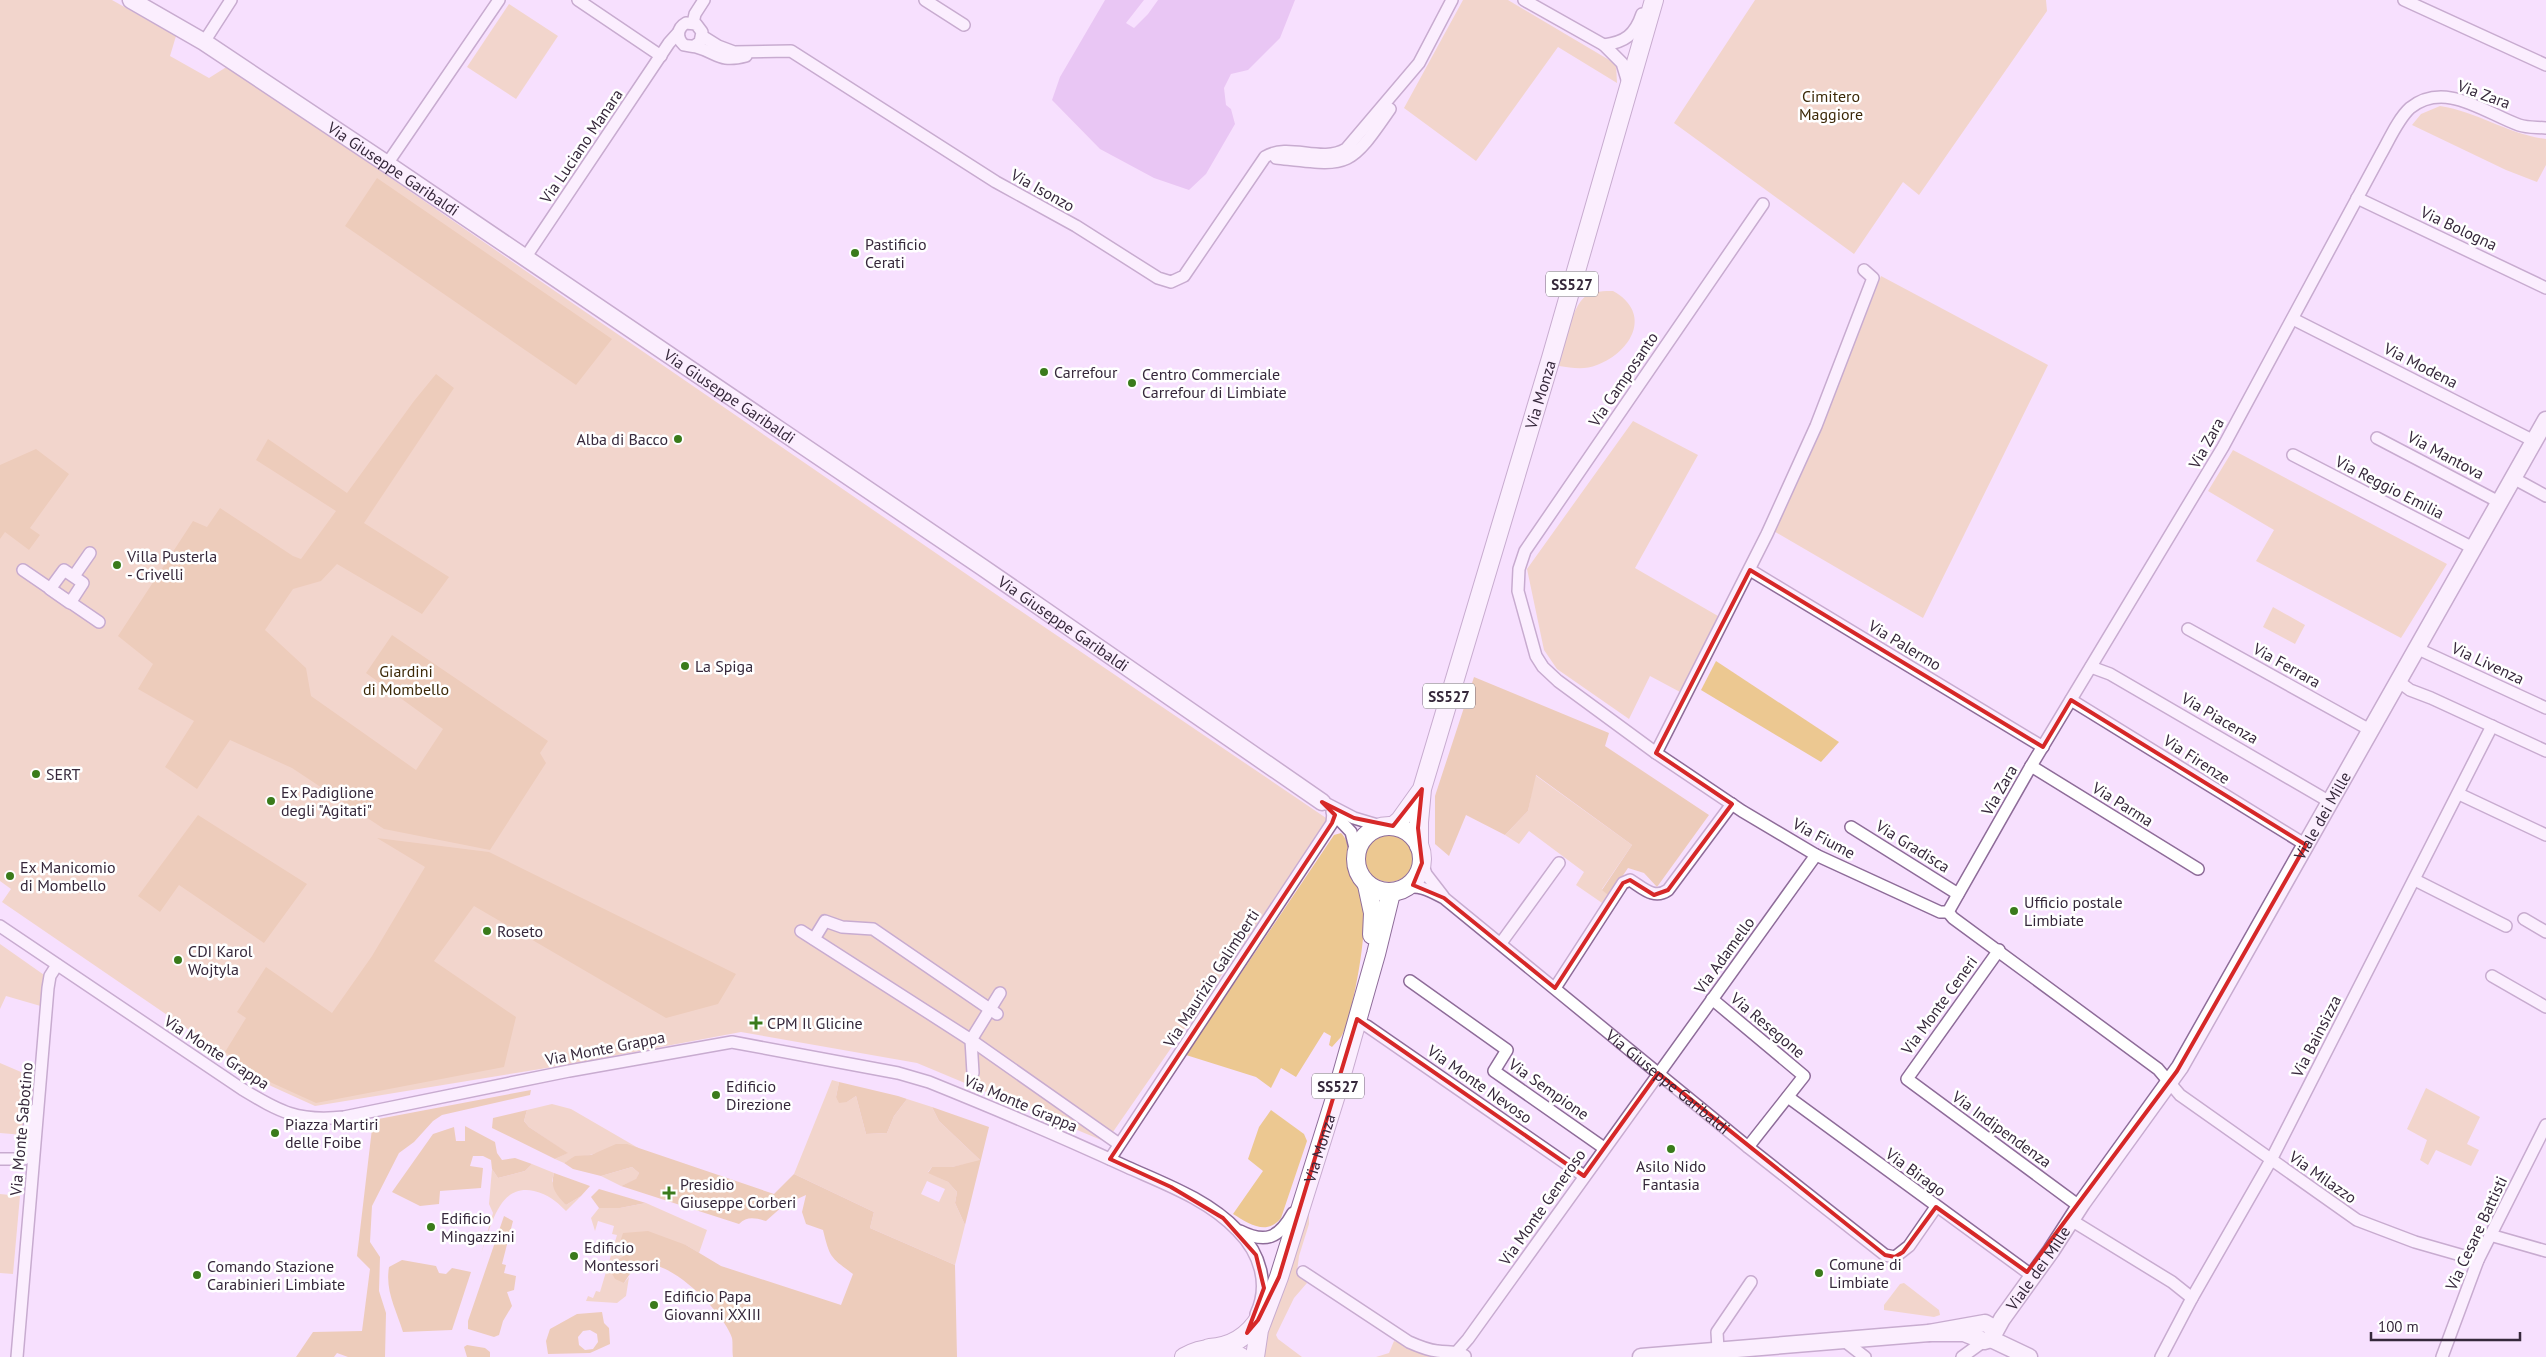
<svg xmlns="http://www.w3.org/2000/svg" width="2546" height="1357" viewBox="0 0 2546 1357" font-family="'PT Sans',sans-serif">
<rect width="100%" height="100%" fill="#f7e0fe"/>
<g fill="#ecc891" fill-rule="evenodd">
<polygon points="0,0 112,0 176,36 170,56 209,78 228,66 975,580 1329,820 1106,1142 917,1063 741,1032 559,1066 315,1106 271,1086 2,902 11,889 0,881"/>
<polygon points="1463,0 1508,0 1616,64 1617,83 1558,47 1476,161 1404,108"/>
<polygon points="1755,0 2046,0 2047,11 1919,195 1903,182 1854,254 1674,123"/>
<polygon points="509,4 558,36 516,99 467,67"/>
<path d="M2440 106C2479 112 2507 134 2546 139V165L2537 182 2506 170 2412 125 2421 114Z"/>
<polygon points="1881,276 2048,365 1923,618 1772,530 1834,396"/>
<path d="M1613 291C1653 313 1632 352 1597 365 1585 370 1572 368 1559 366 1564 349 1571 306 1586 296 1594 291 1604 291 1613 291Z"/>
<polygon points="1633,421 1698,455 1635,568 1718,616 1680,692 1650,676 1629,719 1557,669 1544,650 1527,569"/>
<polygon points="2233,450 2447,564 2401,638 2256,561 2274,530 2208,491"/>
<polygon points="2273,607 2305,625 2295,644 2263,627"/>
<polygon points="1716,661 1839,742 1821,762 1701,690"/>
<polygon points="1535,775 1632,845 1602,889 1609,896 1605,905 1576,885 1584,872 1529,831 1519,844 1505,835 1528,811"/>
<circle cx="1389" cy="857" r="25"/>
<path d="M1341 833C1352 844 1346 859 1351 873 1354 882 1361 891 1363 901 1369 925 1353 1017 1341 1037L1332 1047 1329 1045 1331 1036 1324 1032 1296 1077 1281 1068 1271 1088 1256 1077 1186 1055 1334 835Z"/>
<polygon points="0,944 47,977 44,1007 6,996 0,1009"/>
<polygon points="0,1063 35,1078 24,1135 0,1133"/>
<path d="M832 1080 839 1082 836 1097 847 1102 856 1096 866 1134 887 1133 894 1116 907 1099 932 1107 939 1121 981 1161 952 1167H932L928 1172 948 1182 957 1192 955 1203 965 1225 955 1265 870 1228 874 1212 794 1174ZM927 1181 945 1189 939 1202 921 1194Z"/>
<polygon points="2426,1088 2480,1117 2467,1144 2479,1150 2471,1166 2436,1150 2428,1165 2420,1160 2427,1140 2407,1129"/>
<path d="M552 1104 571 1109 640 1149C618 1141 611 1149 590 1155 580 1157 574 1157 564 1163L555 1159 567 1153 529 1127 524 1121 527 1110Z"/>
<path d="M1271 1110 1304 1134 1307 1141 1281 1218C1267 1236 1249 1224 1233 1214L1263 1171 1248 1159 1259 1127Z"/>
<path d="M532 1164 554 1173 552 1181 566 1205 581 1196 566 1211C555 1200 549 1195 534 1191 498 1183 491 1228 481 1254L493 1213 489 1204 492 1169 498 1178 525 1171Z"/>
<polygon points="632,1167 639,1173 636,1180 621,1186 601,1176"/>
<polygon points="0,1194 20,1196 13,1274 0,1273"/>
<polygon points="1309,1201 1309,1224 1299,1256 1297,1272 1307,1283 1294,1298 1276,1335 1278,1339 1302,1357 1261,1357 1260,1344"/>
<polygon points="646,1203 707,1230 699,1253 686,1245 621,1240 631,1251 614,1263 624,1283 629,1277 626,1296 617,1303 586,1301 588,1296 593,1298 596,1291 600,1292 617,1235 612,1234 614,1226 598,1221 595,1231 591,1218 599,1208 620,1208"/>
<polygon points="1904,1283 1939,1310 1940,1315 1934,1317 1884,1310 1884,1305 1900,1284"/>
<polygon points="1394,1341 1434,1357 1376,1357 1389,1353"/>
</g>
<g fill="#e1b36b" fill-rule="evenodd">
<polygon points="377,178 612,339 576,385 345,226"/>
<polygon points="436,374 454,388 364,523 449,577 422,614 337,564 321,581 293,589 265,630 306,668 311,696 416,770 443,729 366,673 392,635 548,741 540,753 546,763 490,850 384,829 292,768 230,740 197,789 165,767 194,721 138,689 153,664 118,636 193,521 207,527 220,508 293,556 301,559 336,511 256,460 268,439 347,493 414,401"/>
<polygon points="36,449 69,474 30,528 40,535 29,550 5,532 0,539 0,465"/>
<polygon points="1474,677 1609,733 1605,746 1709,815 1657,887 1644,873 1628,868 1609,896 1602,890 1632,845 1536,775 1528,811 1505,835 1466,815 1449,856 1435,844 1435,796"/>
<polygon points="198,815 307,884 264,943 179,885 160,912 138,896"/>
<polygon points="377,838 489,852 736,974 718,1004 666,1018 474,906 434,961 516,1017 504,1067 316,1103 272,1083 225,1052 246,1018 237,1012 266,967 332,1013 372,956 425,867"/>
<polygon points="839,1082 898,1096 907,1099 894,1116 887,1133 866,1134 856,1096 847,1102 839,1103 836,1097"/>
<polygon points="531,1090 530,1095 442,1115 433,1121 414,1142 399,1153 372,1206 370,1242 380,1257 379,1291 386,1313 385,1357 348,1357 337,1353 334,1357 296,1357 313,1332 362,1331 370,1269 357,1256 373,1120"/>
<polygon points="932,1107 989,1127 965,1225 955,1203 957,1192 948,1182 928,1173 932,1167 952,1167 980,1160 939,1121"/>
<polygon points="527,1110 524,1121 529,1127 568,1153 555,1159 492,1128 493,1118"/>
<polygon points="465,1126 495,1142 497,1153 502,1160 515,1158 532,1164 525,1171 498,1178 492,1169 491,1160 483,1156 473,1156 470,1166 483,1168 481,1188 440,1191 439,1204 420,1206 392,1192 433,1134 454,1127 456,1141 465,1141"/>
<path d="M616 1144H627L774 1194 794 1174 874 1212 870 1228 955 1265 957 1357H733C732 1351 733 1343 732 1338 725 1314 666 1253 639 1266 632 1269 628 1277 624 1283L615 1279 611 1272 613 1263 631 1251 621 1239 623 1233 648 1231 686 1245 721 1266 841 1305 853 1274C830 1257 830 1258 823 1230L806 1224 802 1212 806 1195 784 1205 766 1221C755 1218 747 1216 739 1224L621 1186 636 1179 639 1173 632 1167 601 1176 573 1169 564 1163 575 1156 591 1155Z"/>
<path d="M554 1173 590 1186 581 1196 566 1205C556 1194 550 1188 554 1173Z"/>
<polygon points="599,1189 646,1203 620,1208 599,1208 591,1197"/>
<polygon points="504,1216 513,1221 502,1264 506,1265 504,1273 516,1276 514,1290 507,1292 512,1306 503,1321 499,1335 494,1337 468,1329 468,1321"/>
<path d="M402 1260 436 1266 439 1273 446 1274 452 1268 471 1272 452 1330 403 1332C396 1309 385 1291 389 1267Z"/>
<path d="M602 1312 604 1323 609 1328 610 1344 590 1353 548 1354 546 1341 550 1329 577 1314ZM590 1330 597 1334 598 1342 593 1349 585 1350 579 1345 578 1337 583 1331Z"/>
<polygon points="467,1345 485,1348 490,1352 490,1357 467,1357 464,1347"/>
</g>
<polygon fill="#d8a7e8" points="1105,0 1144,0 1126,23 1134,28 1148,14 1158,0 1295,0 1280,38 1248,70 1231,74 1224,88 1226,105 1231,109 1235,124 1206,174 1189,190 1154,178 1100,149 1052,100 1060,77"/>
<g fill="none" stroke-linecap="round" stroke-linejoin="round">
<g stroke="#8e6c99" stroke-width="14">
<g id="street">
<polyline points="578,0 661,56"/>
<polyline points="925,0 964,25"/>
<polyline points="1524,0 1604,45 1622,63 1629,86"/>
<polyline points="2404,0 2546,65"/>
<polyline points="693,23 695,14 704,0"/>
<path d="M702 36 718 46 734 52 791 51 996 182 1076 226 1158 278 1171 282 1184 276 1265 157C1289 142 1321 164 1346 149L1419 63 1452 0"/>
<polyline points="204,42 231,0"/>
<path d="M1604 45C1625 42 1635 35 1642 14"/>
<path d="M694 46 700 42 702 32 696 24 686 23C677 28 676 38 684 45 688 46 692 46 696 47 718 53 719 63 746 56"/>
<path d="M1276 158C1349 166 1348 170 1390 109"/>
<polyline points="387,164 499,0"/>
<polyline points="2357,198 2546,288"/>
<polyline points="1763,204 1525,551 1519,569 1518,591 1536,656 1543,667 1558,681 1656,753 1742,811 1816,855 1940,912 1948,912"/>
<polyline points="525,258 669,43 678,33"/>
<polyline points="2293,319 2534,441"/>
<polyline points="2377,438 2499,502"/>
<polyline points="2293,455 2473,548"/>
<polyline points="2513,478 2546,496"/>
<polyline points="23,570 99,622"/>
<polygon points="64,570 83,583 70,603 50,589"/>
<polyline points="1750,570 2043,747"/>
<polyline points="74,576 90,553"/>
<polyline points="2188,629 2370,730"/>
<polyline points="2416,648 2546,708"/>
<polyline points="2091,667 2110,674 2330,802"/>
<polyline points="2398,681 2410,690 2431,698 2546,751"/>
<polyline points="2071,700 2306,845"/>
<polyline points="1656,753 1767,534 1816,426 1873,278 1864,270"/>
<polyline points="2031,766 2198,869"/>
<polyline points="2459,794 2546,835"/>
<polyline points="1327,804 1354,818 1384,827"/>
<polyline points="1332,812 1351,832 1356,852"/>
<polyline points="1851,827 1958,894"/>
<polyline points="1422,863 1426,874 1443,896"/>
<polyline points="2415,880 2506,926"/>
<path id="s1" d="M1406 888C1419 884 1432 892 1444 898L1748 1147 1885 1255 1895 1257 1909 1246 1936 1207"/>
<path d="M1948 912 2031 766 2223 447 2381 154C2389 140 2398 119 2410 108 2445 80 2485 113 2519 125 2528 128 2537 127 2546 128"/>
<polyline points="1948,912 1953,918 2158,1069 2180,1095 2357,1220 2415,1242 2478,1260"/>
<polyline points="2524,919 2546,932"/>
<path d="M0 926 242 1089C280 1112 298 1122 344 1117L569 1071 732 1042 898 1073 929 1082C996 1109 1062 1137 1127 1167 1165 1184 1209 1200 1238 1231 1260 1253 1270 1285 1256 1314"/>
<polyline points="801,931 971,1040 1119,1144"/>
<polyline points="814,939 825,921 842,927 873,929 997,1014"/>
<polyline points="1501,943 1559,863"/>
<polyline points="1999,950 1907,1079 2079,1206"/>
<polyline points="2492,976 2546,1007"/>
<polyline points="1410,981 1507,1050 1494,1071 1604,1148"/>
<path d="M1555 988 1623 883 1630 880C1643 888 1654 900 1668 890L1732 804"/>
<polyline points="1712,999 1804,1076 1748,1147"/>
<polyline points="1356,1021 1367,1026 1584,1176"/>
<polyline points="973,1073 971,1040 1000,993"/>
<polyline points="1788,1097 2027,1272"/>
<polyline points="0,1159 24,1159 29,1127 35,1110"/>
<polyline points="1110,1159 1332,823 1333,812"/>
<polyline points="2071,1220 2172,1282 2192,1298"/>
<path d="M1240 1231C1266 1244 1279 1238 1293 1213"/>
<polyline points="2490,1235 2546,1251"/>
<path d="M1303 1272 1409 1342C1418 1346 1427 1350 1437 1351 1448 1353 1455 1350 1465 1356"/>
<polyline points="1843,1340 1865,1357"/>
<polyline points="1718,1349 1717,1332 1751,1282"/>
<polyline points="17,1357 48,988 50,976 57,965"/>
<polyline points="1449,1357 1454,1355 1468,1339 1816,855"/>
<polyline points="1962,1357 1984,1341"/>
<polyline points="2161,1357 2192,1298 2271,1160 2492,726"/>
<polyline points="2442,1357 2478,1260 2546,1125"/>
</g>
</g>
<g stroke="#8e6c99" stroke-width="19">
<g id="secondary">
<path id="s2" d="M131 0 204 42 387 164 982 567 1322 802"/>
<path id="s3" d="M1929 1333H1964L1984 1341 1991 1339 2002 1319 2051 1251 2082 1203 2180 1067 2546 420"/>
<polyline points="1991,1339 2029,1357"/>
<polyline points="1641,1357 1929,1333 1985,1323 1992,1327 1994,1335"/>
</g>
</g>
<g stroke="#8e6c99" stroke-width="20">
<g id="primary">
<circle cx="1389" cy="859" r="33"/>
<polyline points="1393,826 1400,820 1420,792"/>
<path id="s4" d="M1419 846V822L1422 789 1551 358 1654 0"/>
<polyline points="1367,885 1373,913 1372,935"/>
<path d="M1209 1348C1231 1347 1248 1337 1260 1317"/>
<path d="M1184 1357C1202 1347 1223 1345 1241 1357"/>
<path id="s5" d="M1255 1357 1259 1330 1279 1277 1336 1095 1376 954 1391 893"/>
</g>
</g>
<use href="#street" stroke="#fff" stroke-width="11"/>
<use href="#secondary" stroke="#fff" stroke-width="16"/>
<use href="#primary" stroke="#fff" stroke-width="18"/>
</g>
<path d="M0 0H2546V1357H0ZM1750 570 2043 747 2071 700 2306 845 2177 1071 2027 1272 1936 1207 1903 1252 1895 1257 1885 1255 1658 1073 1584 1176 1357 1019 1279 1277 1258 1320 1247 1333 1264 1288 1256 1255 1223 1218 1171 1187 1110 1159 1332 823 1335 815 1322 802 1354 818 1393 826 1422 789 1418 828 1422 863 1413 885 1444 898 1555 988 1623 883 1630 880 1654 895 1668 890 1732 804 1656 753Z" fill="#f7e0fe" fill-opacity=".55" fill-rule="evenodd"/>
<path fill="none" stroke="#d62828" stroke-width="4" stroke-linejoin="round" d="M1750 570 2043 747 2071 700 2306 845 2177 1071 2027 1272 1936 1207 1903 1252 1895 1257 1885 1255 1658 1073 1584 1176 1357 1019 1279 1277 1258 1320 1247 1333 1264 1288 1256 1255 1223 1218 1171 1187 1110 1159 1332 823 1335 815 1322 802 1354 818 1393 826 1422 789 1418 828 1422 863 1413 885 1444 898 1555 988 1623 883 1630 880 1654 895 1668 890 1732 804 1656 753Z"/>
<g fill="#3a7b1b" stroke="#fff" stroke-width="2">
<circle cx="855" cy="253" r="5"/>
<circle cx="1044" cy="372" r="5"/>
<circle cx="1132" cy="383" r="5"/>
<circle cx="678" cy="439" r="5"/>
<circle cx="117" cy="565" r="5"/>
<circle cx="685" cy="666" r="5"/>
<circle cx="36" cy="774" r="5"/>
<circle cx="271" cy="801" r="5"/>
<circle cx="10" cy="876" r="5"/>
<circle cx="2014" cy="911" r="5"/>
<circle cx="487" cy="931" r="5"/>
<circle cx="178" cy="960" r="5"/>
<path d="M753.5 1015.5h5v5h5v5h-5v5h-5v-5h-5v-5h5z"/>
<circle cx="716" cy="1095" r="5"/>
<circle cx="275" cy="1133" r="5"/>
<circle cx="1671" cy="1149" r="5"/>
<path d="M666.5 1185.5h5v5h5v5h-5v5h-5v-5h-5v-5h5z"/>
<circle cx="431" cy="1227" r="5"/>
<circle cx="574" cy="1256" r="5"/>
<circle cx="1819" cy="1273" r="5"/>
<circle cx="197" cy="1275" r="5"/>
<circle cx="654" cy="1305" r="5"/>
</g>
<g text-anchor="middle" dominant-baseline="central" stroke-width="5" stroke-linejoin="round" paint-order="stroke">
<g fill="#fff" stroke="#726876" stroke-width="1">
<rect x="1546" y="271.5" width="52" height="25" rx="4"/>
<rect x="1423" y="683.5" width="52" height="25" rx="4"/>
<rect x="1312" y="1073.5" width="52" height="25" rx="4"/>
</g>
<g font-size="15" font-weight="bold" fill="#36283b">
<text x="1572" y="284">SS527</text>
<text x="1449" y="696">SS527</text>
<text x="1338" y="1086">SS527</text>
</g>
<g font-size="16" fill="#36283b" stroke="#fff">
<text transform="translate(2484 94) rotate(20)">Via Zara</text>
<text transform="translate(581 146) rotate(-56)">Via Luciano Manara</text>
<text stroke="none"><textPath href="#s2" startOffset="312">Via Giuseppe Garibaldi</textPath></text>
<text transform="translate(1043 190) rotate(29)">Via Isonzo</text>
<text transform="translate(2459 228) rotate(25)">Via Bologna</text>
<text transform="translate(2421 365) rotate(27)">Via Modena</text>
<text transform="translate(1623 379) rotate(-56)">Via Camposanto</text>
<text stroke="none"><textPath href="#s4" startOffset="469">Via Monza</textPath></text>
<text stroke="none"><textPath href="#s2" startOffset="718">Via Giuseppe Garibaldi</textPath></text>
<text transform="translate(2206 443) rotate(-61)">Via Zara</text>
<text transform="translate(2446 455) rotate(28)">Via Mantova</text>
<text transform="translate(2390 487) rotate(27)">Via Reggio Emilia</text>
<text stroke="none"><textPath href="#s2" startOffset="1122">Via Giuseppe Garibaldi</textPath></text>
<text transform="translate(1905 645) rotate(31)">Via Palermo</text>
<text transform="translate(2488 663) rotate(25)">Via Livenza</text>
<text transform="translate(2287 665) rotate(29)">Via Ferrara</text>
<text transform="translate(2220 718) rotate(30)">Via Piacenza</text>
<text transform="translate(2197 759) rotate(33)">Via Firenze</text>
<text transform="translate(1999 790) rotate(-60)">Via Zara</text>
<text transform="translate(2123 804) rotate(32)">Via Parma</text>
<text stroke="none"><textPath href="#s3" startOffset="684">Viale dei Mille</textPath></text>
<text transform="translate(1824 838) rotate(28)">Via Fiume</text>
<text transform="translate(1913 846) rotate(32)">Via Gradisca</text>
<text transform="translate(1724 955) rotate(-54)">Via Adamello</text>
<text transform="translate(1211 978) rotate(-57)">Via Maurizio Galimberti</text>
<text transform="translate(1939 1005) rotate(-54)">Via Monte Ceneri</text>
<text transform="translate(1768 1025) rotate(40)">Via Resegone</text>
<text transform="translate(2316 1036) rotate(-63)">Via Bainsizza</text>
<text transform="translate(605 1048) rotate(-11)">Via Monte Grappa</text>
<text transform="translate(217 1052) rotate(33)">Via Monte Grappa</text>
<text stroke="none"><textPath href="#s1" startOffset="330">Via Giuseppe Garibaldi</textPath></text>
<text transform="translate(1480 1084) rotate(35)">Via Monte Nevoso</text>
<text transform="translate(1549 1089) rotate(35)">Via Sempione</text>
<text transform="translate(1021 1103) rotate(23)">Via Monte Grappa</text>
<text transform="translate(21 1129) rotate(-85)">Via Monte Sabotino</text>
<text transform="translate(2002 1129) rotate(36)">Via Indipendenza</text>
<text stroke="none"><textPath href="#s5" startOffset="219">Via Monza</textPath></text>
<text transform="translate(1916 1172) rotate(36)">Via Birago</text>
<text transform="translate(2323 1177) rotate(35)">Via Milazzo</text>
<text transform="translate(1542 1207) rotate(-55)">Via Monte Generoso</text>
<text transform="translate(2476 1233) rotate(-65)">Via Cesare Battisti</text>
<text stroke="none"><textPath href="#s3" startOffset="149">Viale dei Mille</textPath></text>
</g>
<g font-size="16" fill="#3c2908" stroke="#fff">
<text x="1831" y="96">Cimitero<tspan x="1831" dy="18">Maggiore</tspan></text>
<text x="406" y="671">Giardini<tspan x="406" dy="18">di Mombello</tspan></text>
</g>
<g font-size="16" fill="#36283b" stroke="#fff" text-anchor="start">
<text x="865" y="244">Pastificio<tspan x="865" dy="18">Cerati</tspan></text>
<text x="1054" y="372">Carrefour</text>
<text x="1142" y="374">Centro Commerciale<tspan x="1142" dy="18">Carrefour di Limbiate</tspan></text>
<text x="668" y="439" text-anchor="end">Alba di Bacco</text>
<text x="127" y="556">Villa Pusterla<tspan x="127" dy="18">- Crivelli</tspan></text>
<text x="695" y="666">La Spiga</text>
<text x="46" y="774">SERT</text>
<text x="281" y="792">Ex Padiglione<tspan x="281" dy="18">degli "Agitati"</tspan></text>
<text x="20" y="867">Ex Manicomio<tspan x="20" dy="18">di Mombello</tspan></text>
<text x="2024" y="902">Ufficio postale<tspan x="2024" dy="18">Limbiate</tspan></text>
<text x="497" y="931">Roseto</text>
<text x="188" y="951">CDI Karol<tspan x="188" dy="18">Wojtyla</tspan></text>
<text x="767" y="1023">CPM Il Glicine</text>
<text x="726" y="1086">Edificio<tspan x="726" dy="18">Direzione</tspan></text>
<text x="285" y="1124">Piazza Martiri<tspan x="285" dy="18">delle Foibe</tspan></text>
<text x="1671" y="1166" text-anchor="middle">Asilo Nido<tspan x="1671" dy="18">Fantasia</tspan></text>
<text x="680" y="1184">Presidio<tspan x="680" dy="18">Giuseppe Corberi</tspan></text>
<text x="441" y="1218">Edificio<tspan x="441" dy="18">Mingazzini</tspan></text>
<text x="584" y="1247">Edificio<tspan x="584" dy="18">Montessori</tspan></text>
<text x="1829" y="1264">Comune di<tspan x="1829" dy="18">Limbiate</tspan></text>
<text x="207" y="1266">Comando Stazione<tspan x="207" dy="18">Carabinieri Limbiate</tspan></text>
<text x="664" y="1296">Edificio Papa<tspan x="664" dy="18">Giovanni XXIII</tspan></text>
</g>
</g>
<path d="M2371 1332v8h149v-8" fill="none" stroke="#36283b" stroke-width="2.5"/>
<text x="2378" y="1332" font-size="15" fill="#36283b" stroke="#ffffff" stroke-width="4" paint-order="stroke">100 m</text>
</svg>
